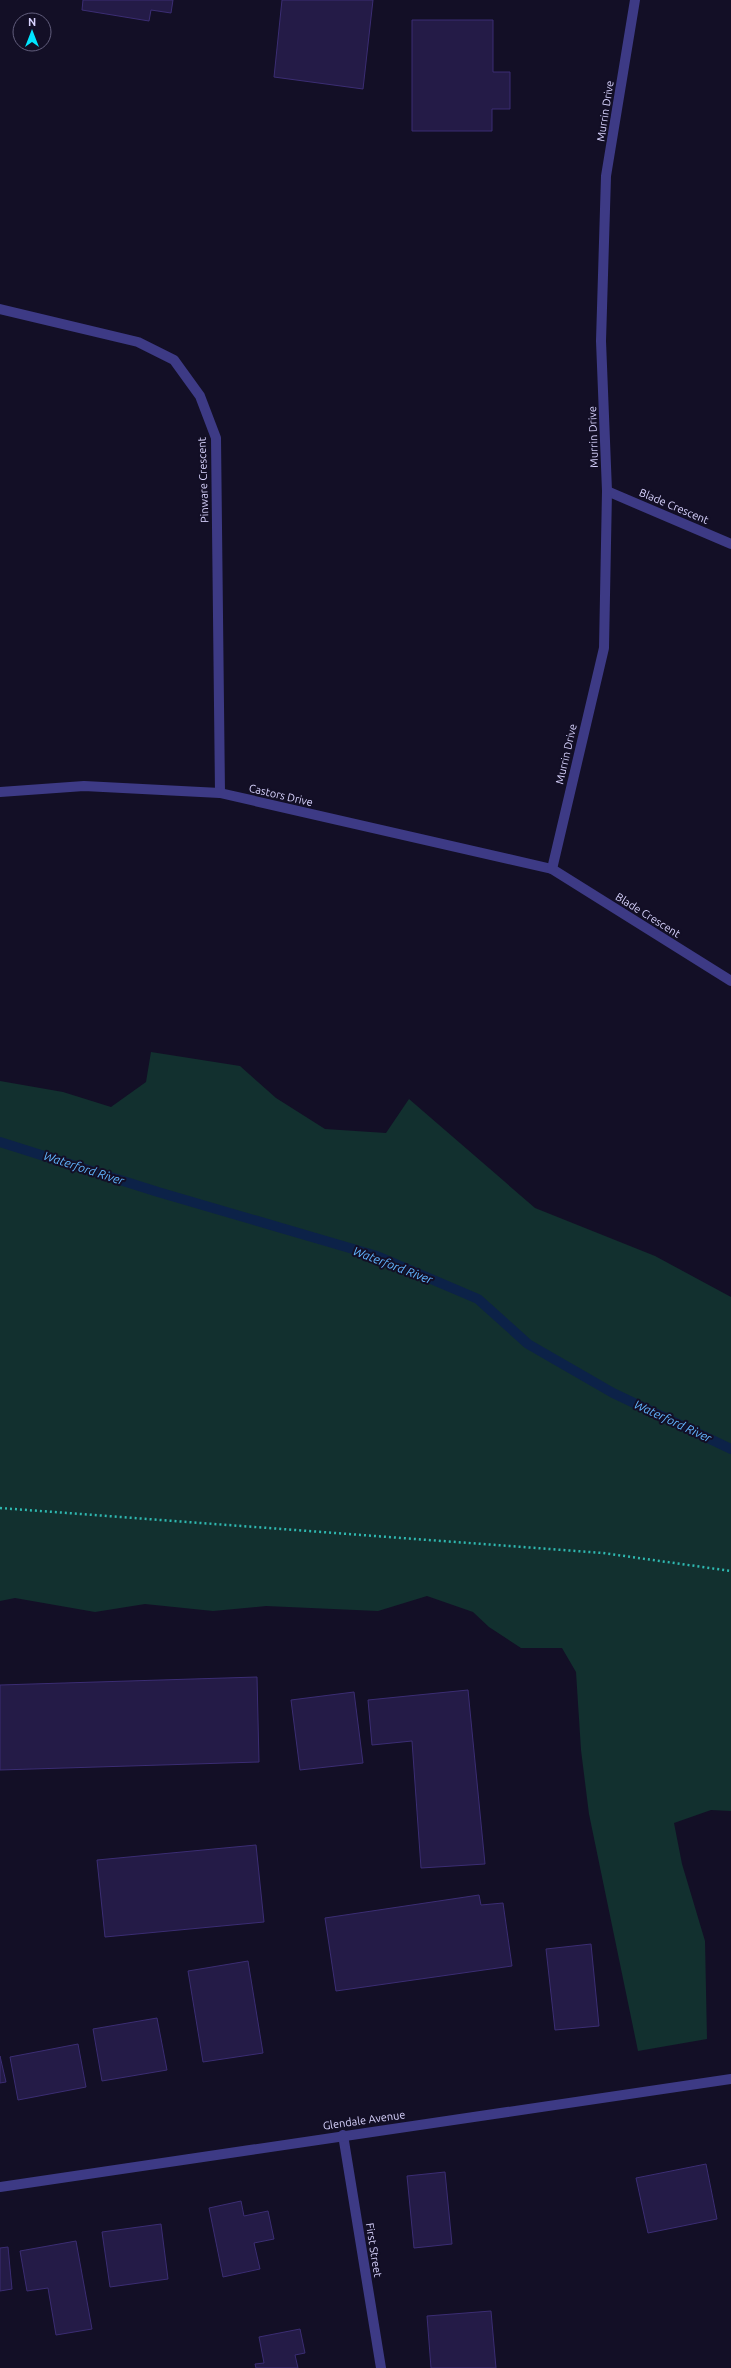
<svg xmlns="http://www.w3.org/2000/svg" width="731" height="2368" viewBox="0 0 731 2368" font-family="Ubuntu,sans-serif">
<rect width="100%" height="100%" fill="#130f26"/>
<polygon fill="#12302f" points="151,1052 240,1066 276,1098 325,1129 386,1133 409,1099 535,1208 655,1256 731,1297 731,1811 711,1810 674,1823 682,1864 705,1941 707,2039 638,2051 589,1814 581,1750 576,1672 562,1648 521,1648 489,1627 473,1612 427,1596 378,1611 266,1606 213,1611 145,1604 95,1612 15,1598 0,1601 0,1081 63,1092 111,1107 146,1082"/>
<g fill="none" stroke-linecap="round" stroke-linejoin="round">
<polyline stroke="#0c2248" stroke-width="10" points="0,1142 158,1192 377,1256 478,1299 528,1344 613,1393 731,1449"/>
</g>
<g fill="#241b47" stroke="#3b2d73">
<polygon points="83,0 173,0 171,13 151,10 149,21 82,10"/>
<polygon points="282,0 373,0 363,89 274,77"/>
<polygon points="412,20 493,20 493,72 510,72 510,109 492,109 492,131 412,131"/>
<polygon points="257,1677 259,1762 0,1770 0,1685"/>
<polygon points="468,1690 485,1864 421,1868 412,1741 372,1745 368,1700"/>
<polygon points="354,1692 363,1763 300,1770 291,1700"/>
<polygon points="256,1845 264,1922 105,1937 97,1860"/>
<polygon points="479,1895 481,1905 503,1903 512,1966 336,1991 325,1918"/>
<polygon points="591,1944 599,2026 555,2030 546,1949"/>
<polygon points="248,1961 263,2053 203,2062 188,1971"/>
<polygon points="157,2018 167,2070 102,2081 93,2029"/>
<polygon points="78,2044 86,2087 18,2100 10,2057"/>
<polygon points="0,2056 6,2082 0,2083"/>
<polygon points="706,2164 717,2219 648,2233 636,2178"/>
<polygon points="445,2172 452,2244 414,2248 407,2176"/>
<polygon points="241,2201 244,2216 268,2211 274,2239 254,2243 260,2269 223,2277 209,2208"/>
<polygon points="161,2224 168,2279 110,2287 102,2232"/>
<polygon points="76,2241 92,2329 56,2335 48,2288 27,2291 20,2251"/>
<polygon points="8,2247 12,2289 0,2291 0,2248"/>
<polygon points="491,2311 496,2368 431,2368 427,2316"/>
<polygon points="300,2329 305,2353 295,2355 298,2368 256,2368 255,2364 264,2363 259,2337"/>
</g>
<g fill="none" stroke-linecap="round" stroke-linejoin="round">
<polyline stroke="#2fb8b0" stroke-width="2.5" stroke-dasharray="2 3" stroke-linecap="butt" points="0,1508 603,1553 731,1571"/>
<g stroke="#3d3a85" stroke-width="10">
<polyline points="0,309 138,342 174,360 200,396 216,438 220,793"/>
<polyline points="607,491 731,544"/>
<polyline points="0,792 84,786 220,793 552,869 731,981"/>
<polyline points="552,869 604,648 607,491 601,341 606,176 635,0"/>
<polyline points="343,2135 381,2368"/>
<polyline points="0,2187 731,2079"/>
</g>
</g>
<g text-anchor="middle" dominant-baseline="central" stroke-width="4" stroke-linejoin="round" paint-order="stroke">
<g font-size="11" fill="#d9d4ff" stroke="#130f26">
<text transform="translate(605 111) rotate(-81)">Murrin Drive</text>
<text transform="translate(593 437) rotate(-92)">Murrin Drive</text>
<text transform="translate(203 480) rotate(-92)">Pinware Crescent</text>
<text transform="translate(674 506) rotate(23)">Blade Crescent</text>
<text transform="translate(566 754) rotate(-77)">Murrin Drive</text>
<text transform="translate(281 795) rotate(13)">Castors Drive</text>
<text transform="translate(648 915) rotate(32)">Blade Crescent</text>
<text transform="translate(364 2120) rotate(-8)">Glendale Avenue</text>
<text transform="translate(374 2250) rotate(81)">First Street</text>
</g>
<g font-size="12" font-style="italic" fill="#62b6ff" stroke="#130f26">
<text transform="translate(84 1168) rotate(18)">Waterford River</text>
<text transform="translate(393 1265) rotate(21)">Waterford River</text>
<text transform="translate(673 1421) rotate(25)">Waterford River</text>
</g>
</g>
<g transform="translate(32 32)"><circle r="19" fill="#130f26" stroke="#625e7d"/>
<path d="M0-3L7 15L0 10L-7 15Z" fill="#00e5ff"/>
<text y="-6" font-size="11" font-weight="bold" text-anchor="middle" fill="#d9d4ff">N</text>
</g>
</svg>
